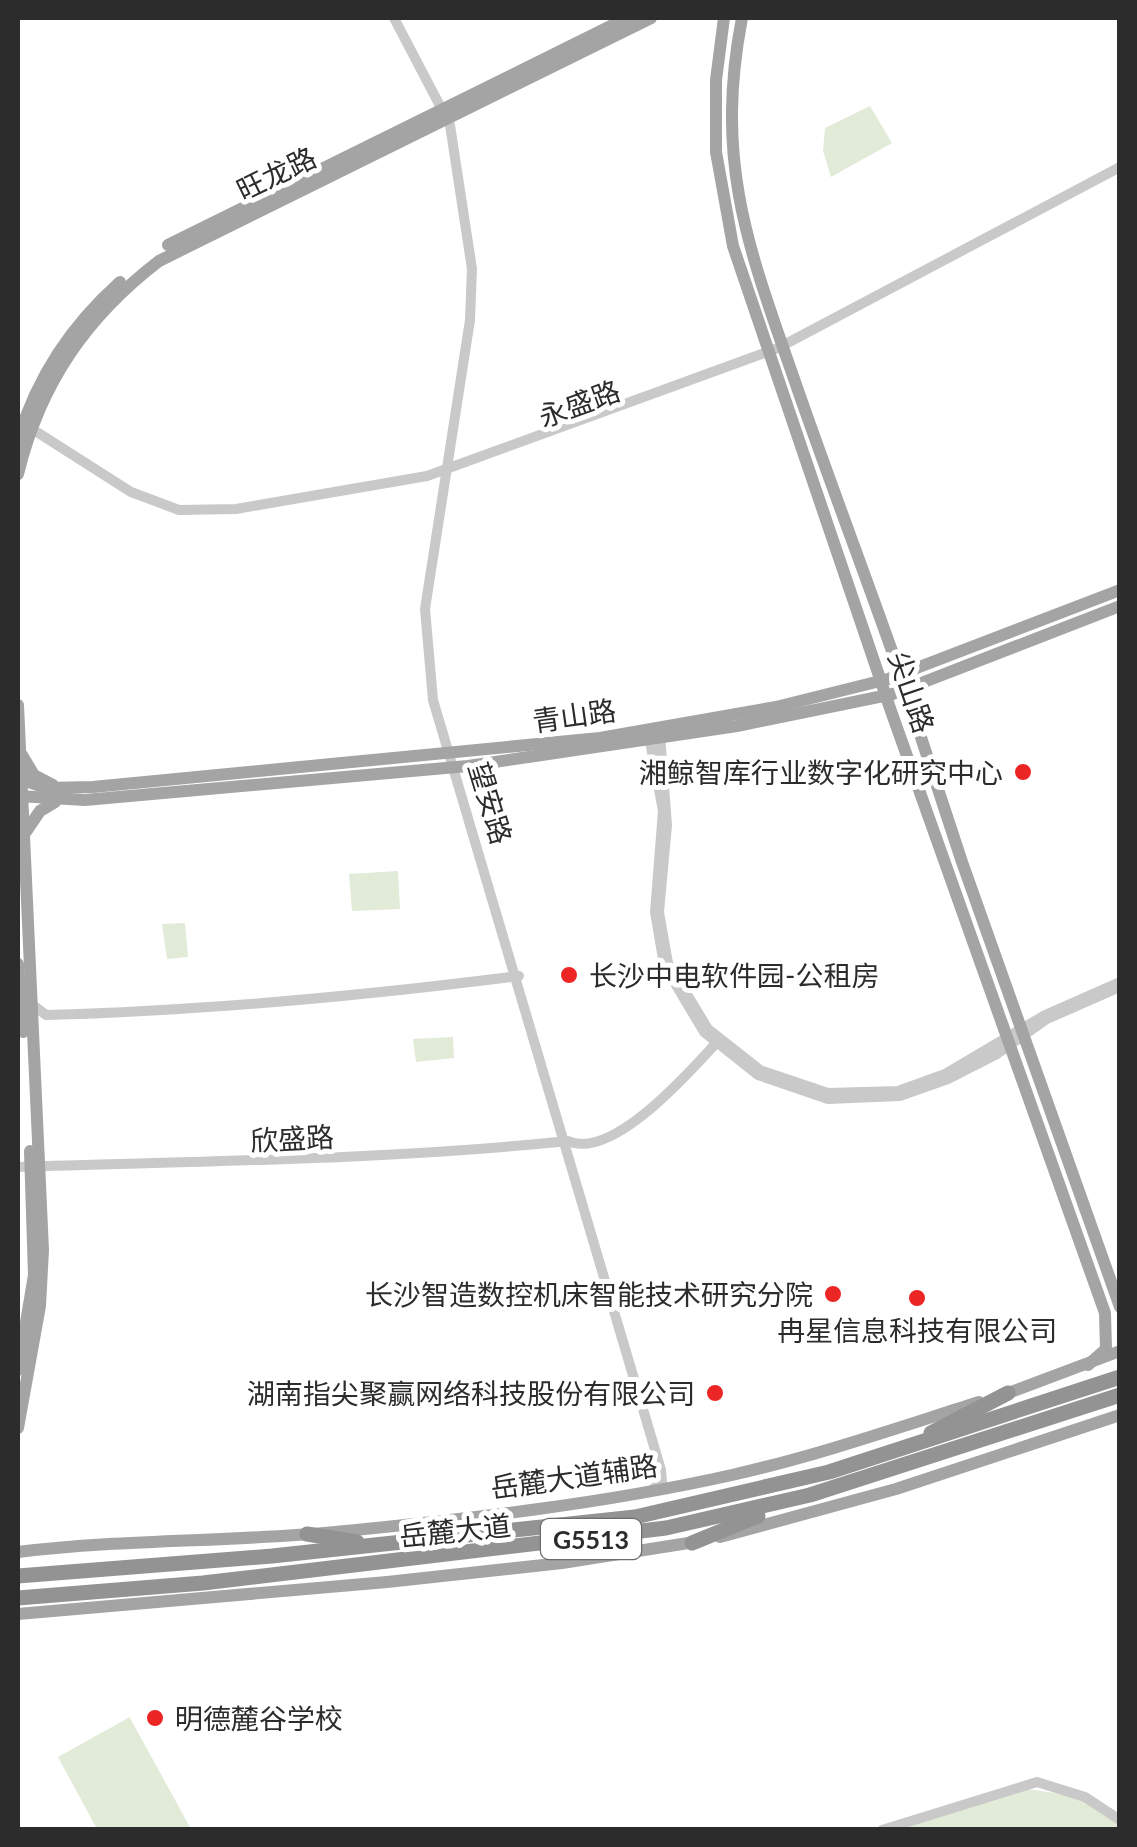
<svg xmlns="http://www.w3.org/2000/svg" width="1137" height="1847" viewBox="0 0 1137 1847" font-family="Lato,'Noto Sans SC',sans-serif">
<rect width="100%" height="100%" fill="#fff"/>
<g fill="#e1ebd8">
<polygon points="870,106 892,143 831,177 823,151 825,128"/>
<polygon points="398,871 400,909 352,911 349,874"/>
<polygon points="185,923 188,957 167,959 162,924"/>
<polygon points="453,1037 454,1058 416,1062 413,1039"/>
<polygon points="130,1717 130,1718 191,1829 97,1829 58,1757"/>
<polygon points="1019,1788 1085,1797 1119,1817 1119,1829 881,1830"/>
</g>
<g fill="none" stroke-linecap="round" stroke-linejoin="round">
<g stroke="#c9c9c9" stroke-width="10">
<polyline points="394,18 450,125 472,269 470,320 425,609 433,700 661,1470 662,1481 651,1491"/>
<polyline points="18,420 131,492 179,510 236,509 427,476 778,348 1120,167"/>
<polyline points="660,735 667,825 659,912 668,963 708,1029 760,1070 828,1093 898,1091 945,1074 1045,1015 1120,982"/>
<polyline points="649,736 663,811 655,912 664,965 704,1032 758,1075 828,1099 900,1096 948,1079 997,1054 1047,1019 1120,987"/>
<path d="M33 1005 46 1015C204 1011 361 996 519 976"/>
<path d="M18 1167C201 1161 385 1160 568 1141 613 1161 691 1070 718 1041"/>
<polyline points="882,1830 1037,1782 1085,1797 1120,1820"/>
</g>
<g stroke="#a4a4a4" stroke-width="12">
<polyline points="724,18 716,80 716,152 733,246 891,711 1105,1313 1106,1349 1088,1365"/>
<path d="M742 18C715 158 746 242 792 373 824 466 859 558 892 651L904 673 911 707 962 862 1120 1307"/>
<polyline points="168,245 627,18"/>
<path d="M18 439C38 376 70 327 120 282"/>
<path d="M18 474C40 384 86 317 159 261L651 18"/>
<polyline points="18,705 43,1250 40,1306 18,1428"/>
<polyline points="22,755 34,775 53,785"/>
<polyline points="18,778 46,788 93,787 600,738 776,707 888,679 1120,590"/>
<polyline points="18,796 85,800 468,766 737,726 893,694 1120,606"/>
<polyline points="25,833 40,811 55,802"/>
<polyline points="18,964 23,1032"/>
<polyline points="18,1370 34,1275 30,1151"/>
<polyline points="1003,1395 1120,1351"/>
<polyline points="720,1537 896,1489 1120,1415"/>
<path d="M18 1552C123 1539 229 1542 335 1532 468 1519 602 1504 732 1475 816 1456 897 1428 979 1402"/>
<polyline points="18,1614 387,1582 562,1563 701,1541"/>
</g>
<g stroke="#939393" stroke-width="15">
<polyline points="931,1433 1008,1393"/>
<polyline points="307,1534 357,1542"/>
<polyline points="692,1543 758,1516"/>
<polyline points="18,1576 272,1556 635,1517 829,1472 1120,1377"/>
<polyline points="18,1598 203,1583 666,1528 810,1495 1120,1395"/>
</g>
</g>
<g fill="#ec2525" stroke="#fff" stroke-width="4">
<circle cx="1023" cy="772" r="10"/>
<circle cx="569" cy="975" r="10"/>
<circle cx="833" cy="1294" r="10"/>
<circle cx="917" cy="1298" r="10"/>
<circle cx="715" cy="1393" r="10"/>
<circle cx="155" cy="1718" r="10"/>
</g>
<g text-anchor="middle" dominant-baseline="central" stroke-width="10" stroke-linejoin="round" paint-order="stroke">
<rect fill="#fff" stroke="#6b6b6b" stroke-width="2.5" x="541" y="1519" width="100" height="40" rx="8"/>
<g font-size="25" font-weight="bold" fill="#2c2c2c">
<text x="591" y="1539">G5513</text>
</g>
<g font-size="28" fill="#2c2c2c" stroke="#fff">
<text transform="translate(276 173) rotate(-26)">旺龙路</text>
<text transform="translate(579 403) rotate(-20)">永盛路</text>
<text transform="translate(912 692) rotate(71)">尖山路</text>
<text transform="translate(574 715) rotate(-8)">青山路</text>
<text transform="translate(491 803) rotate(73)">望安路</text>
<text transform="translate(292 1138) rotate(-3)">欣盛路</text>
<text transform="translate(574 1476) rotate(-8)">岳麓大道辅路</text>
<text transform="translate(455 1530) rotate(-6)">岳麓大道</text>
</g>
<g font-size="28" fill="#2c2c2c" stroke="#fff" text-anchor="end">
<text x="1003" y="772">湘鲸智库行业数字化研究中心</text>
<text x="589" y="975" text-anchor="start">长沙中电软件园-公租房</text>
<text x="813" y="1294">长沙智造数控机床智能技术研究分院</text>
<text x="917" y="1330" text-anchor="middle">冉星信息科技有限公司</text>
<text x="695" y="1393">湖南指尖聚赢网络科技股份有限公司</text>
<text x="175" y="1718" text-anchor="start">明德麓谷学校</text>
</g>
</g>
<rect width="1137" height="1847" fill="none" stroke="#2c2c2c" stroke-width="40"/>
</svg>
